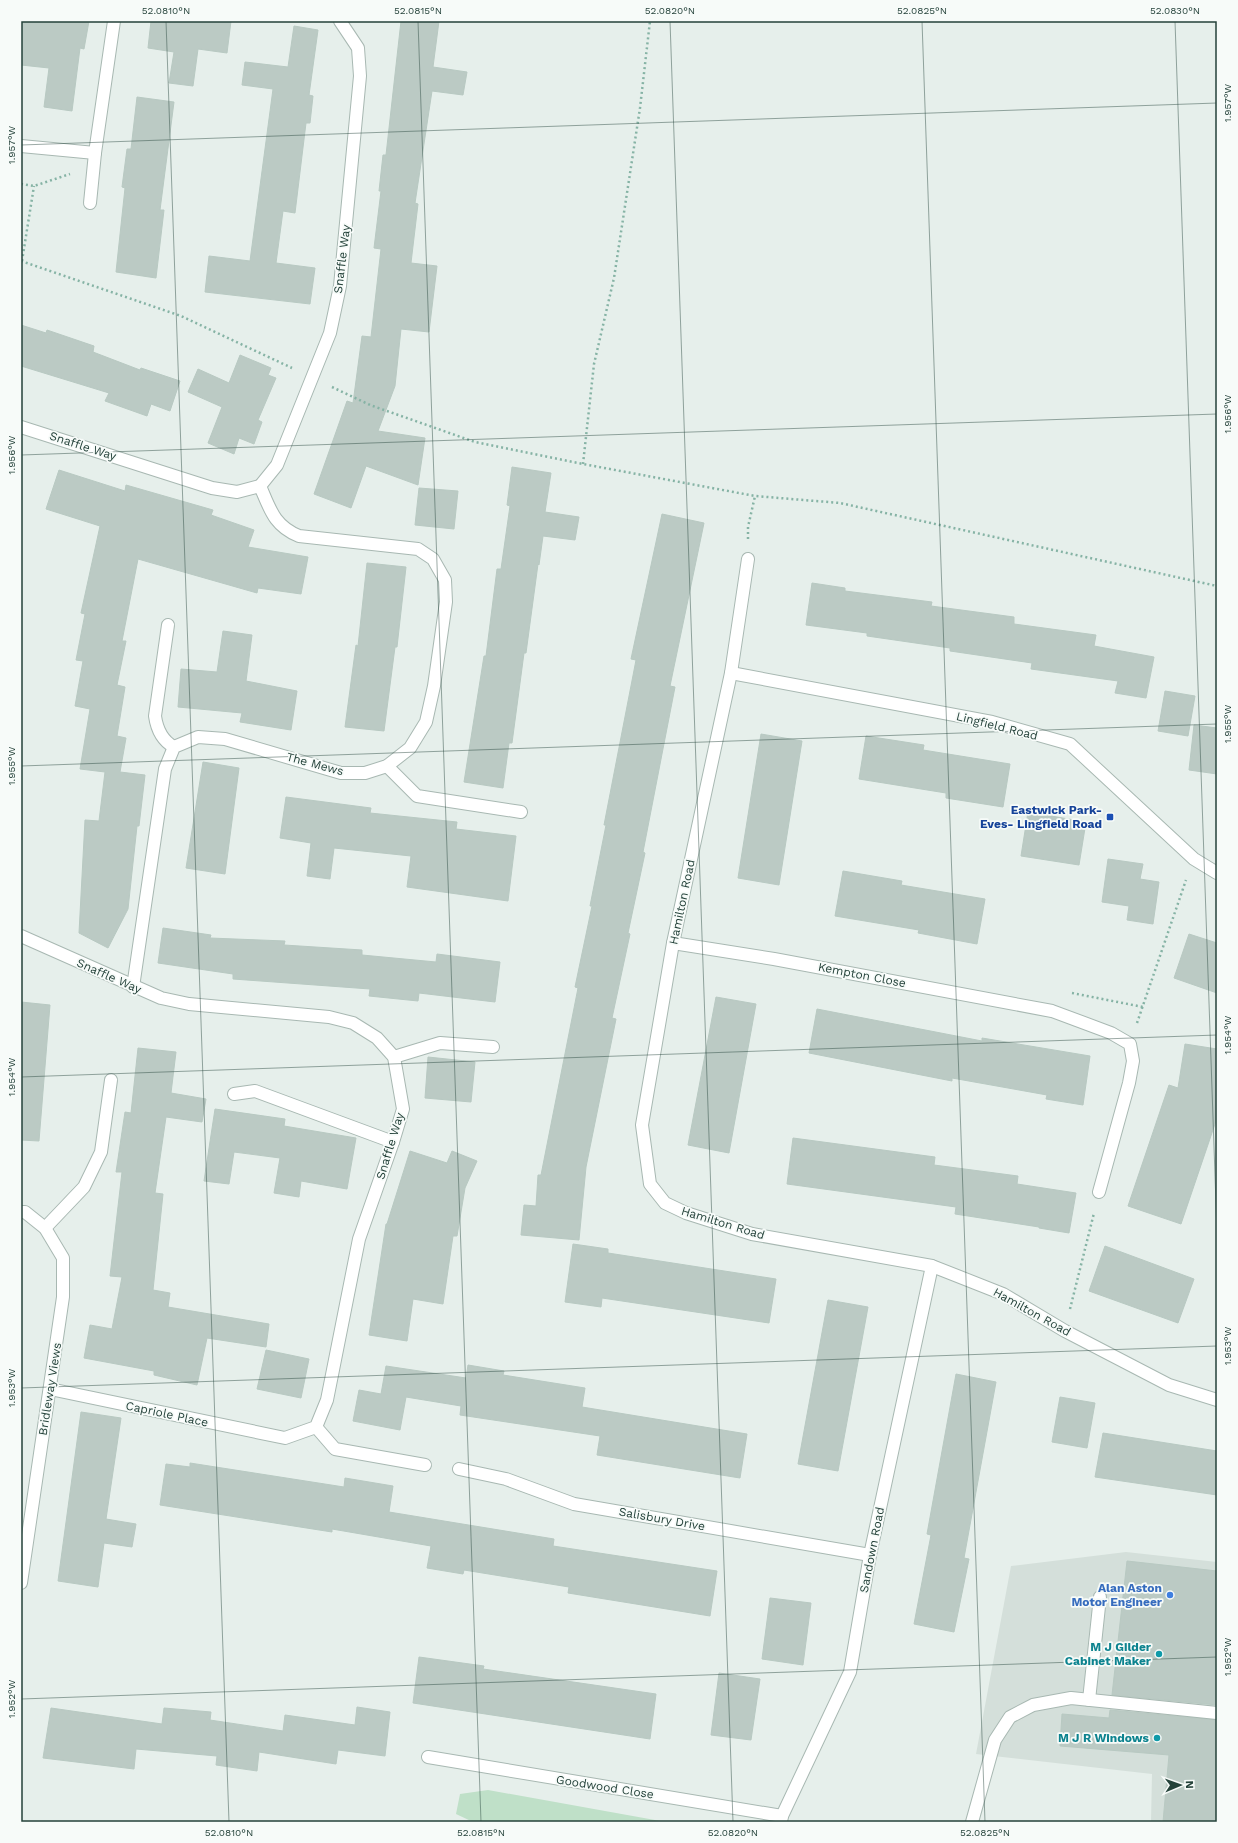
<svg xmlns="http://www.w3.org/2000/svg" width="1238" height="1843" viewBox="0 0 1238 1843" font-family="'Work Sans',sans-serif">
<rect width="100%" height="100%" fill="#e6efeb"/>
<polygon fill="#d4dfda" points="1126,1552 1217,1562 1217,1822 1151,1822 1152,1774 976,1754 1011,1566"/>
<polygon fill="#bfe0c8" points="488,1790 666,1822 473,1822 456,1814 460,1794"/>
<g fill="#bbcac4" stroke="#b8c9c2">
<polygon points="21,21 89,21 84,49 80,48 72,111 44,107 49,68 21,65"/>
<polygon points="151,21 231,21 227,53 198,49 193,86 169,83 174,52 148,48"/>
<polygon points="401,21 439,21 433,67 467,72 463,95 432,91 415,203 418,204 411,263 437,266 429,332 401,329 395,386 378,431 425,438 418,485 366,466 351,508 314,494 347,401 353,403 362,336 371,337 381,249 374,248 381,191 379,191 383,155 386,155"/>
<polygon points="294,26 318,30 309,95 313,96 310,123 306,123 295,213 283,211 276,263 315,268 310,304 205,292 209,256 250,261 273,89 242,85 245,62 288,67"/>
<polygon points="137,97 174,102 160,210 164,210 156,278 116,272 125,188 122,187 127,149 131,149"/>
<polygon points="21,325 46,333 47,330 94,346 93,352 140,370 141,368 180,381 170,411 151,404 147,416 105,401 109,393 21,366"/>
<polygon points="240,355 271,368 268,375 276,378 258,420 262,422 254,444 239,438 234,454 208,443 222,407 188,392 198,369 229,383"/>
<polygon points="512,467 551,473 545,512 579,517 575,540 543,536 539,565 538,564 526,653 524,653 512,743 509,743 503,788 464,782 484,656 486,656 497,569 501,569 510,506 507,505"/>
<polygon points="59,470 125,491 126,485 213,510 211,515 254,530 248,547 308,557 301,594 258,588 257,593 138,559 122,641 126,641 117,685 125,687 117,736 126,738 120,772 145,775 139,826 137,826 128,909 108,948 79,933 85,820 99,821 105,772 80,769 90,709 75,706 83,661 76,660 85,614 81,613 100,526 46,509"/>
<polygon points="419,488 458,491 454,529 415,525"/>
<polygon points="662,514 704,523 670,686 675,687 643,852 645,853 628,933 630,934 612,1018 616,1019 586,1167 579,1240 521,1235 524,1205 536,1206 538,1175 541,1175 578,988 575,987 592,906 590,906 606,825 604,825 636,660 631,659"/>
<polygon points="367,563 406,567 397,647 395,647 384,731 345,727 356,645 358,646"/>
<polygon points="812,583 845,588 845,591 932,602 931,606 1014,617 1014,624 1096,635 1094,646 1154,657 1146,698 1115,693 1118,681 1031,669 1032,663 950,651 950,648 867,636 867,633 806,625"/>
<polygon points="223,631 252,635 246,681 297,691 291,730 240,722 242,713 178,707 181,669 217,672"/>
<polygon points="1165,691 1195,696 1188,736 1158,731"/>
<polygon points="1194,725 1217,728 1217,774 1189,770"/>
<polygon points="761,734 802,741 779,885 738,878"/>
<polygon points="866,736 924,745 923,750 1010,764 1003,807 946,798 946,793 859,779"/>
<polygon points="203,762 239,768 225,874 186,868"/>
<polygon points="286,797 371,808 370,813 457,822 456,829 516,836 508,901 407,887 411,856 334,848 330,879 307,876 311,843 280,838"/>
<polygon points="1028,812 1086,822 1079,865 1021,856"/>
<polygon points="1108,859 1143,864 1140,879 1159,882 1153,924 1127,920 1129,906 1102,902"/>
<polygon points="843,871 902,881 901,885 985,899 977,944 918,933 919,930 835,916"/>
<polygon points="163,928 211,935 210,938 285,941 284,945 362,950 362,955 436,962 437,954 500,962 495,1002 419,993 418,1001 369,996 370,989 233,979 233,974 158,963"/>
<polygon points="1189,934 1217,943 1217,993 1174,978"/>
<polygon points="716,997 756,1004 729,1153 688,1145"/>
<polygon points="21,1002 50,1005 39,1141 21,1140"/>
<polygon points="817,1009 982,1041 982,1038 1090,1056 1083,1105 1046,1099 1047,1095 952,1078 952,1081 809,1053"/>
<polygon points="1185,1044 1217,1049 1217,1118 1181,1224 1128,1206 1169,1085 1178,1088"/>
<polygon points="138,1048 176,1052 171,1093 206,1099 202,1122 166,1117 155,1193 163,1194 153,1290 170,1293 168,1307 269,1324 266,1347 207,1338 197,1385 154,1375 154,1371 84,1358 90,1325 112,1329 122,1277 110,1276 122,1172 116,1172 125,1112 131,1113"/>
<polygon points="428,1057 475,1062 471,1102 425,1098"/>
<polygon points="215,1109 285,1119 284,1126 356,1138 347,1189 301,1181 299,1197 274,1193 280,1158 234,1152 229,1184 204,1181"/>
<polygon points="793,1138 935,1157 934,1165 1018,1176 1017,1184 1076,1193 1069,1233 1039,1228 1039,1227 955,1214 956,1207 787,1184"/>
<polygon points="410,1151 447,1163 452,1151 477,1161 465,1188 457,1236 453,1236 443,1304 413,1299 407,1341 369,1335 386,1224 387,1224"/>
<polygon points="573,1244 608,1249 608,1253 776,1279 769,1323 602,1298 601,1307 565,1302"/>
<polygon points="1105,1246 1194,1279 1178,1323 1089,1291"/>
<polygon points="828,1300 868,1307 838,1471 798,1464"/>
<polygon points="266,1350 309,1359 301,1398 257,1389"/>
<polygon points="468,1365 504,1371 503,1375 585,1388 582,1407 747,1434 740,1478 597,1455 600,1436 460,1415 461,1406 406,1397 400,1430 353,1421 359,1390 381,1394 386,1366 466,1378"/>
<polygon points="956,1374 996,1382 964,1558 969,1559 954,1632 914,1624 931,1535 927,1534"/>
<polygon points="1060,1397 1095,1403 1087,1448 1052,1442"/>
<polygon points="81,1412 121,1418 106,1519 136,1524 132,1547 104,1543 98,1587 58,1581"/>
<polygon points="1103,1433 1217,1451 1217,1495 1095,1477"/>
<polygon points="190,1463 344,1487 345,1478 393,1486 389,1512 554,1539 553,1546 717,1571 710,1616 568,1593 569,1587 464,1570 463,1574 427,1568 431,1546 332,1529 332,1532 160,1505 166,1464 190,1467"/>
<polygon points="1127,1561 1217,1571 1217,1705 1112,1695"/>
<polygon points="770,1598 811,1603 803,1665 762,1659"/>
<polygon points="419,1657 484,1666 483,1669 656,1694 650,1739 413,1703"/>
<polygon points="719,1673 760,1679 751,1740 711,1735"/>
<polygon points="357,1707 390,1712 385,1756 338,1750 336,1764 259,1752 257,1771 216,1765 217,1756 136,1749 134,1769 43,1758 51,1708 162,1724 164,1708 211,1712 210,1720 283,1731 285,1715 355,1725"/>
<polygon points="1110,1710 1217,1720 1217,1822 1163,1822 1169,1755 1060,1746 1062,1714 1109,1718"/>
</g>
<g fill="none" stroke-linecap="round" stroke-linejoin="round">
<g stroke="#a8b8b2" stroke-width="14">
<g id="minor">
<polyline points="21,146 95,153"/>
<polyline points="90,203 95,153 114,21"/>
<path d="M21 427 212 488 237 492 260 486C270 509 274 526 299 536L418 549 433 559 445 580 446 602 434 686 426 722 410 748 387 766 365 773H341L225 739 198 737 174 747 165 769 133 987"/>
<polyline points="260,486 277,465 330,333 340,286 360,76 358,48 340,21"/>
<polyline points="748,559 731,673 673,943 642,1125 650,1184 665,1203 686,1213 752,1234 932,1266 1003,1294 1065,1331 1169,1385 1217,1400"/>
<path d="M168 625 155 716C157 730 163 741 174 747"/>
<polyline points="731,673 992,722 1070,744 1194,859 1217,873"/>
<polyline points="387,766 417,796 521,812"/>
<polyline points="21,936 161,998 189,1004 329,1017 353,1023 377,1038 394,1057 403,1109 393,1142 359,1239 327,1400 316,1427 285,1438 50,1389"/>
<polyline points="673,943 774,959 1052,1011 1111,1033 1130,1044 1133,1061 1129,1083 1099,1192"/>
<polyline points="394,1057 440,1043 493,1047"/>
<polyline points="234,1094 255,1091 393,1142"/>
<polyline points="21,1212 25,1212 45,1228 63,1258 63,1297 21,1583"/>
<polyline points="45,1228 84,1187 101,1152 111,1080"/>
<polyline points="316,1427 335,1449 425,1465"/>
<polyline points="459,1469 506,1479 574,1504 870,1555"/>
<polyline points="1089,1700 1100,1597"/>
<polyline points="428,1757 782,1816"/>
<polyline points="781,1822 782,1816 850,1672 870,1555 932,1266"/>
<polyline points="972,1822 995,1740 1010,1717 1033,1705 1071,1698 1217,1713"/>
</g>
</g>
<g stroke="#86b3a5" stroke-width="2.5" stroke-dasharray="2 3" stroke-linecap="butt">
<polyline points="21,184 34,186 70,174"/>
<polyline points="21,261 181,316 292,368"/>
<polyline points="22,261 34,186"/>
<polyline points="332,387 370,405 475,442 583,464 755,496 840,503 1217,586"/>
<polyline points="583,464 594,364 614,278 640,108 650,21"/>
<polyline points="748,539 748,527 755,496"/>
<polyline points="1072,993 1143,1007"/>
<polyline points="1137,1023 1186,880"/>
<polyline points="1070,1309 1094,1213"/>
</g>
<use href="#minor" stroke="#fff" stroke-width="12"/>
</g>
<path fill="none" stroke="#24423a" stroke-width="1" stroke-opacity="0.45" d="M166 21 229 1822M418 21 481 1822M670 21 733 1822M922 21 985 1822M1175 21 1217 1233M21 145 1217 103M21 455 1217 414M21 766 1217 724M21 1077 1217 1035M21 1388 1217 1346M21 1699 1217 1657"/>
<rect fill="#1a4fb4" stroke="#f7fbf9" stroke-width="1.5" x="1106" y="813" width="8" height="8" rx="2"/>
<circle fill="#3f7fe0" stroke="#f7fbf9" stroke-width="1.5" cx="1170" cy="1595" r="4"/>
<g fill="#0f9aa8" stroke="#f7fbf9" stroke-width="1.5">
<circle cx="1159" cy="1654" r="4"/>
<circle cx="1157" cy="1738" r="4"/>
</g>
<g text-anchor="middle" dominant-baseline="central" stroke-width="3.5" stroke-linejoin="round" paint-order="stroke">
<g font-size="12" fill="#24423a" stroke="#f7fbf9">
<text transform="translate(342 259) rotate(-83)">Snaffle Way</text>
<text transform="translate(83 446) rotate(18)">Snaffle Way</text>
<text transform="translate(997 726) rotate(14)">Lingfield Road</text>
<text transform="translate(315 764) rotate(15)">The Mews</text>
<text transform="translate(682 902) rotate(-78)">Hamilton Road</text>
<text transform="translate(862 975) rotate(11)">Kempton Close</text>
<text transform="translate(109 976) rotate(24)">Snaffle Way</text>
<text transform="translate(390 1146) rotate(-73)">Snaffle Way</text>
<text transform="translate(723 1223) rotate(17)">Hamilton Road</text>
<text transform="translate(1032 1312) rotate(29)">Hamilton Road</text>
<text transform="translate(50 1389) rotate(-81)">Bridleway Views</text>
<text transform="translate(167 1414) rotate(12)">Capriole Place</text>
<text transform="translate(662 1519) rotate(10)">Salisbury Drive</text>
<text transform="translate(872 1550) rotate(-79)">Sandown Road</text>
<text transform="translate(605 1787) rotate(9)">Goodwood Close</text>
</g>
<g font-size="12" font-weight="bold" fill="#164399" stroke="#f7fbf9" text-anchor="end">
<text x="1102" y="810">Eastwick Park-<tspan x="1102" dy="14">Eves- Lingfield Road</tspan></text>
</g>
<g font-size="12" font-weight="bold" fill="#366cbe" stroke="#f7fbf9" text-anchor="end">
<text x="1162" y="1588">Alan Aston<tspan x="1162" dy="14">Motor Engineer</tspan></text>
</g>
<g font-size="12" font-weight="bold" fill="#0d838f" stroke="#f7fbf9" text-anchor="end">
<text x="1151" y="1647">M J Gilder<tspan x="1151" dy="14">Cabinet Maker</tspan></text>
<text x="1149" y="1738">M J R Windows</text>
</g>
</g>
<rect width="1238" height="1843" fill="none" stroke="#f7fbf9" stroke-width="44"/>
<g transform="translate(1180 1785) rotate(88)" stroke="#f7fbf9" stroke-width="3" paint-order="stroke">
<path d="M0-3L7 15L0 10L-7 15Z" fill="#24423a"/>
<text y="-6" font-size="11" font-weight="bold" text-anchor="middle" fill="#24423a">N</text>
</g>
<rect x="22" y="22" width="1194" height="1799" fill="none" stroke="#24423a" stroke-width="1.5"/>
<g font-size="10" text-anchor="middle" fill="#24423a">
<text x="166" y="14">52.0810°N</text>
<text x="418" y="14">52.0815°N</text>
<text x="670" y="14">52.0820°N</text>
<text x="922" y="14">52.0825°N</text>
<text x="1175" y="14">52.0830°N</text>
<text transform="translate(1227 103) rotate(-90)" y="4">1.957°W</text>
<text transform="translate(11 145) rotate(-90)" y="4">1.957°W</text>
<text transform="translate(1227 414) rotate(-90)" y="4">1.956°W</text>
<text transform="translate(11 455) rotate(-90)" y="4">1.956°W</text>
<text transform="translate(1227 724) rotate(-90)" y="4">1.955°W</text>
<text transform="translate(11 766) rotate(-90)" y="4">1.955°W</text>
<text transform="translate(1227 1035) rotate(-90)" y="4">1.954°W</text>
<text transform="translate(11 1077) rotate(-90)" y="4">1.954°W</text>
<text transform="translate(1227 1346) rotate(-90)" y="4">1.953°W</text>
<text transform="translate(11 1388) rotate(-90)" y="4">1.953°W</text>
<text transform="translate(1227 1657) rotate(-90)" y="4">1.952°W</text>
<text transform="translate(11 1699) rotate(-90)" y="4">1.952°W</text>
<text x="229" y="1836">52.0810°N</text>
<text x="481" y="1836">52.0815°N</text>
<text x="733" y="1836">52.0820°N</text>
<text x="985" y="1836">52.0825°N</text>
</g>
</svg>
